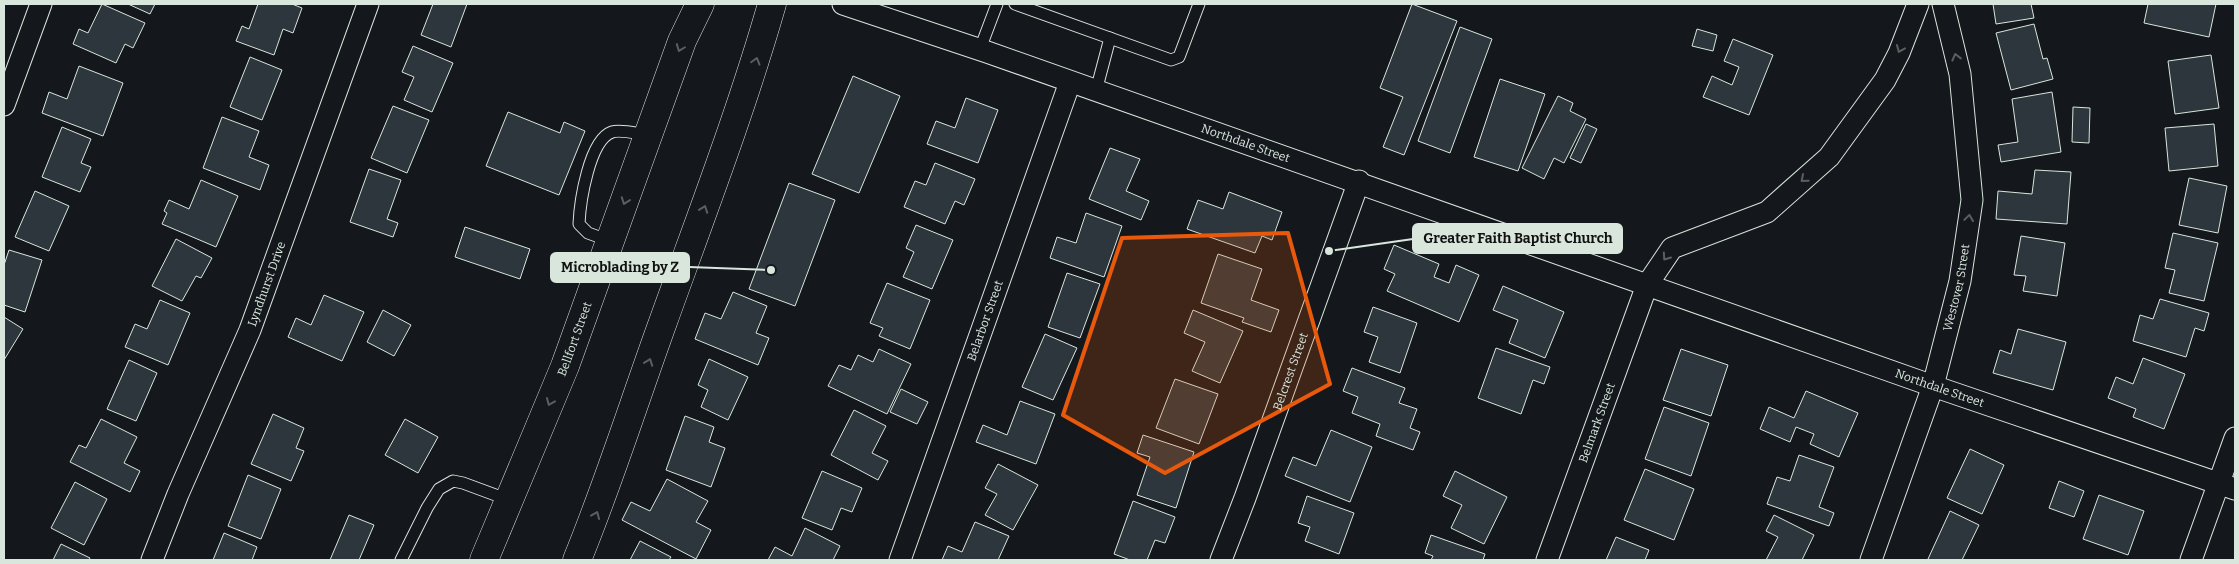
<svg xmlns="http://www.w3.org/2000/svg" width="2239" height="564" viewBox="0 0 2239 564" font-family="Bitter,serif">
<rect width="100%" height="100%" fill="#14181c"/>
<g fill="#2c363c" stroke="#d8e6dc">
<polygon points="102,4 145,23 133,48 125,44 116,63 73,44 79,29 88,33"/>
<polygon points="128,4 155,4 150,14"/>
<polygon points="258,4 292,4 302,8 293,33 283,29 274,55 236,41 242,26 249,29"/>
<polygon points="433,4 467,4 451,47 421,35"/>
<polygon points="1412,4 1457,21 1404,155 1383,147 1403,97 1380,88"/>
<polygon points="1993,4 2031,4 2034,18 1996,24"/>
<polygon points="2148,4 2216,4 2209,37 2144,23"/>
<polygon points="2034,24 2043,59 2047,58 2053,79 2011,90 1996,33"/>
<polygon points="1460,27 1492,39 1450,153 1418,141"/>
<polygon points="1697,29 1717,35 1713,51 1692,46"/>
<polygon points="1733,39 1773,55 1749,115 1703,97 1712,76 1732,85 1739,67 1724,61"/>
<polygon points="413,46 453,63 432,112 404,100 414,77 402,72"/>
<polygon points="2211,55 2219,108 2175,114 2168,61"/>
<polygon points="250,57 282,70 262,120 230,107"/>
<polygon points="79,66 123,83 103,136 42,113 49,92 67,99"/>
<polygon points="853,76 900,96 859,193 812,174"/>
<polygon points="1500,79 1545,94 1518,171 1474,157"/>
<polygon points="2052,92 2061,152 2001,162 1998,145 2018,142 2012,99"/>
<polygon points="1558,96 1573,103 1570,111 1586,119 1564,163 1554,158 1544,179 1522,168"/>
<polygon points="966,98 998,110 978,163 927,144 936,121 955,128"/>
<polygon points="393,106 429,120 407,173 371,158"/>
<polygon points="2073,107 2090,108 2089,143 2072,142"/>
<polygon points="508,112 560,133 564,122 585,131 559,195 486,166"/>
<polygon points="222,117 259,131 249,157 269,165 260,190 203,168"/>
<polygon points="1586,124 1597,129 1581,163 1570,158"/>
<polygon points="2214,124 2218,166 2169,171 2165,128"/>
<polygon points="62,127 91,139 81,163 91,167 80,192 42,177"/>
<polygon points="1110,148 1140,159 1126,191 1149,201 1141,220 1089,199"/>
<polygon points="935,163 975,179 964,205 955,201 945,224 904,207 915,181 926,185"/>
<polygon points="369,169 401,180 387,219 398,223 393,237 350,222"/>
<polygon points="2035,170 2071,172 2067,224 1996,219 1998,191 2032,194"/>
<polygon points="2189,178 2227,186 2218,233 2179,225"/>
<polygon points="201,180 238,196 216,247 162,224 167,213 164,211 169,200 189,209"/>
<polygon points="789,183 835,200 795,306 749,289"/>
<polygon points="35,191 69,206 49,251 15,237"/>
<polygon points="1229,192 1282,212 1272,240 1262,236 1255,253 1187,229 1198,200 1223,209"/>
<polygon points="1086,213 1122,226 1104,277 1050,258 1057,237 1076,243"/>
<polygon points="916,225 953,240 932,289 903,277 914,252 906,248"/>
<polygon points="465,227 530,249 520,279 455,257"/>
<polygon points="2173,233 2218,243 2204,301 2169,293 2175,270 2165,268"/>
<polygon points="2021,236 2065,243 2057,296 2023,291 2026,276 2014,275"/>
<polygon points="176,239 212,258 201,278 196,276 182,301 152,286"/>
<polygon points="1394,245 1439,264 1434,277 1449,283 1456,265 1479,275 1459,322 1387,291 1395,274 1384,269"/>
<polygon points="9,250 42,260 25,312 4,305 4,265"/>
<polygon points="1218,254 1262,269 1251,300 1279,310 1271,332 1242,322 1244,318 1201,303"/>
<polygon points="1067,273 1100,284 1080,338 1048,327"/>
<polygon points="887,283 930,300 910,349 879,336 883,328 870,323"/>
<polygon points="1503,286 1564,312 1545,358 1509,343 1518,320 1493,310"/>
<polygon points="733,292 767,306 756,333 769,338 758,365 695,339 705,313 721,319"/>
<polygon points="324,295 364,312 342,361 288,337 296,318 311,325"/>
<polygon points="2160,299 2209,313 2204,331 2195,328 2186,357 2133,341 2140,315 2153,319"/>
<polygon points="160,300 190,313 168,365 125,347 135,324 147,329"/>
<polygon points="1373,307 1417,323 1400,373 1369,362 1378,337 1364,332"/>
<polygon points="383,310 411,325 394,356 367,342"/>
<polygon points="1193,310 1243,331 1220,383 1192,371 1205,342 1184,333"/>
<polygon points="4,317 23,329 4,360"/>
<polygon points="2018,329 2066,342 2053,390 1993,373 2000,350 2011,354"/>
<polygon points="1045,334 1077,348 1053,400 1022,387"/>
<polygon points="1496,348 1550,367 1544,384 1533,380 1521,414 1478,398"/>
<polygon points="879,349 911,364 887,414 828,386 839,365 851,370 858,355 873,362"/>
<polygon points="1681,349 1728,365 1711,416 1663,400"/>
<polygon points="2143,358 2185,374 2164,429 2133,417 2136,409 2108,398 2116,377 2133,384"/>
<polygon points="709,359 748,377 728,420 701,407 708,390 698,385"/>
<polygon points="129,360 157,373 136,421 107,409"/>
<polygon points="1352,368 1405,388 1399,403 1417,409 1410,428 1420,432 1413,450 1376,436 1380,424 1352,413 1358,397 1343,391"/>
<polygon points="1175,379 1218,394 1199,444 1156,428"/>
<polygon points="901,389 928,402 917,424 890,412"/>
<polygon points="1806,391 1858,413 1839,457 1810,444 1814,434 1796,427 1790,442 1760,429 1769,407 1794,418"/>
<polygon points="1020,401 1055,414 1036,464 976,442 983,425 1007,435"/>
<polygon points="1664,407 1709,423 1691,476 1645,459"/>
<polygon points="854,410 886,426 872,453 888,461 878,480 831,455"/>
<polygon points="273,414 304,428 296,448 304,451 291,481 251,464"/>
<polygon points="685,416 714,427 709,442 725,448 711,487 666,470"/>
<polygon points="101,419 137,437 124,463 140,471 130,492 70,462 79,445 86,448"/>
<polygon points="405,419 438,437 418,473 385,455"/>
<polygon points="1331,430 1372,447 1350,502 1285,476 1293,457 1316,466"/>
<polygon points="1143,435 1194,452 1176,508 1137,495 1150,457 1137,453"/>
<polygon points="1970,449 2004,465 1982,514 1947,498"/>
<polygon points="1799,455 1834,467 1819,507 1834,513 1829,526 1767,504 1777,477 1790,481"/>
<polygon points="998,464 1038,485 1013,530 985,515 997,494 985,488"/>
<polygon points="1645,469 1694,489 1674,540 1624,520"/>
<polygon points="822,471 862,488 852,512 841,508 832,530 802,518"/>
<polygon points="1455,471 1507,497 1484,544 1451,528 1462,505 1443,496"/>
<polygon points="248,475 281,489 261,539 228,526"/>
<polygon points="667,479 708,501 696,522 711,530 696,559 622,520 631,502 650,511"/>
<polygon points="2059,481 2084,491 2074,517 2049,508"/>
<polygon points="75,482 107,499 84,545 51,528"/>
<polygon points="2099,495 2144,511 2128,555 2083,539"/>
<polygon points="1307,496 1354,513 1339,554 1305,541 1310,527 1298,523"/>
<polygon points="1133,501 1175,517 1165,543 1155,540 1147,560 1130,560 1114,554"/>
<polygon points="1950,511 1979,525 1962,560 1931,560 1928,559"/>
<polygon points="349,515 374,525 359,560 330,560"/>
<polygon points="1774,515 1814,535 1802,560 1766,560 1778,537 1766,531"/>
<polygon points="975,522 1009,536 998,560 942,560 948,546 962,552"/>
<polygon points="805,528 840,546 833,560 768,560 775,547 792,556"/>
<polygon points="224,533 257,547 252,560 213,560"/>
<polygon points="1431,535 1485,554 1483,560 1431,560 1433,556 1425,553"/>
<polygon points="1616,537 1649,550 1645,560 1606,560"/>
<polygon points="640,541 671,557 669,560 630,560"/>
<polygon points="61,544 90,558 89,560 53,560"/>
</g>
<g fill="none" stroke-linecap="round" stroke-linejoin="round">
<g stroke="#d8e6dc" stroke-width="13">
<g id="lane">
<polyline points="1015,4 1171,60 1179,57 1199,4"/>
<polyline points="980,49 997,4"/>
<polyline points="1096,91 1110,38"/>
<path d="M610 241 588 233 579 224C580 202 589 140 612 132 621 129 638 134 647 135"/>
<polyline points="401,560 427,508 439,489 453,481 463,483 509,500"/>
</g>
</g>
<g stroke="#d8e6dc" stroke-width="23">
<g id="street">
<path id="s1" d="M843 4 987 52 1933 386 2235 489"/>
<polyline points="4,105 41,4"/>
<path id="s2" d="M152 560 178 494 250 330 368 4"/>
<path id="s3" d="M900 560 1070 82"/>
<path id="s4" d="M1221 560 1245 498 1359 181"/>
<path id="s5" d="M1547 560 1647 285 1672 248 1767 212 1829 157 1885 80 1899 53 1918 4"/>
<path id="s6" d="M1871 560 1933 386 1960 281 1972 200 1960 74 1943 4"/>
<polyline points="2191,560 2235,438"/>
</g>
</g>
<g stroke="#d8e6dc" stroke-width="29">
<g id="secondary">
<path id="s7" d="M484 560 565 366 682 41 700 4"/>
<path d="M577 560C609 482 634 402 663 322 701 216 741 112 772 4"/>
</g>
</g>
<use href="#lane" stroke="#14181c" stroke-width="11"/>
<use href="#street" stroke="#14181c" stroke-width="21"/>
<use href="#secondary" stroke="#14181c" stroke-width="28"/>
</g>
<defs><path id="oneway-chevron" d="M-2-3.5L2.5 0L-2 3.5" fill="none" stroke-width="1.6" stroke-linecap="round" stroke-linejoin="round" transform="scale(1.25)"/></defs>
<g stroke="#59605f">
<use href="#oneway-chevron" transform="translate(680 48) rotate(111)"/>
<use href="#oneway-chevron" transform="translate(1900 49) rotate(113)"/>
<use href="#oneway-chevron" transform="translate(1956 57) rotate(-104)"/>
<use href="#oneway-chevron" transform="translate(756 61) rotate(-74)"/>
<use href="#oneway-chevron" transform="translate(1804 179) rotate(139)"/>
<use href="#oneway-chevron" transform="translate(625 201) rotate(110)"/>
<use href="#oneway-chevron" transform="translate(704 209) rotate(-70)"/>
<use href="#oneway-chevron" transform="translate(1969 218) rotate(-82)"/>
<use href="#oneway-chevron" transform="translate(1666 257) rotate(125)"/>
<use href="#oneway-chevron" transform="translate(649 362) rotate(-70)"/>
<use href="#oneway-chevron" transform="translate(550 402) rotate(113)"/>
<use href="#oneway-chevron" transform="translate(596 515) rotate(-67)"/>
</g>
<path fill="#e8590c" fill-opacity="0.2" stroke="#e8590c" stroke-width="4" stroke-linejoin="round" d="M1288 233 1330 384 1165 473 1063 415 1122 238Z"/>
<g text-anchor="middle" dominant-baseline="central" stroke-width="4" stroke-linejoin="round" paint-order="stroke">
<g font-size="12" fill="#d8e6dc" stroke="#14181c">
<text stroke="none"><textPath href="#s1" startOffset="426">Northdale Street</textPath></text>
<text stroke="none"><textPath href="#s2" startOffset="299">Lyndhurst Drive</textPath></text>
<text stroke="none"><textPath href="#s6" startOffset="286">Westover Street</textPath></text>
<text stroke="none"><textPath href="#s3" startOffset="254">Belarbor Street</textPath></text>
<text stroke="none"><textPath href="#s7" startOffset="239">Bellfort Street</textPath></text>
<text stroke="none"><textPath href="#s4" startOffset="201">Belcrest Street</textPath></text>
<text stroke="none"><textPath href="#s1" startOffset="1162">Northdale Street</textPath></text>
<text stroke="none"><textPath href="#s5" startOffset="146">Belmark Street</textPath></text>
</g>
</g>
<path fill="none" stroke="#d8e6dc" stroke-width="2" d="M1329 251L1413 239M771 270L689 267"/>
<g fill="#d8e6dc" stroke="#14181c" stroke-width="2">
<circle cx="1329" cy="251" r="5"/>
<circle cx="771" cy="270" r="5"/>
</g>
<g fill="#d8e6dc" stroke="#d8e6dc" stroke-width="2">
<rect x="1413" y="224" width="209" height="29" rx="5"/>
<rect x="551" y="253" width="138" height="29" rx="5"/>
</g>
<g font-size="14" text-anchor="middle" font-weight="bold" fill="#111">
<text x="1518" y="243">Greater Faith Baptist Church</text>
<text x="620" y="272">Microblading by Z</text>
</g>
<rect width="2239" height="564" fill="none" stroke="#d8e6dc" stroke-width="10"/>
</svg>
